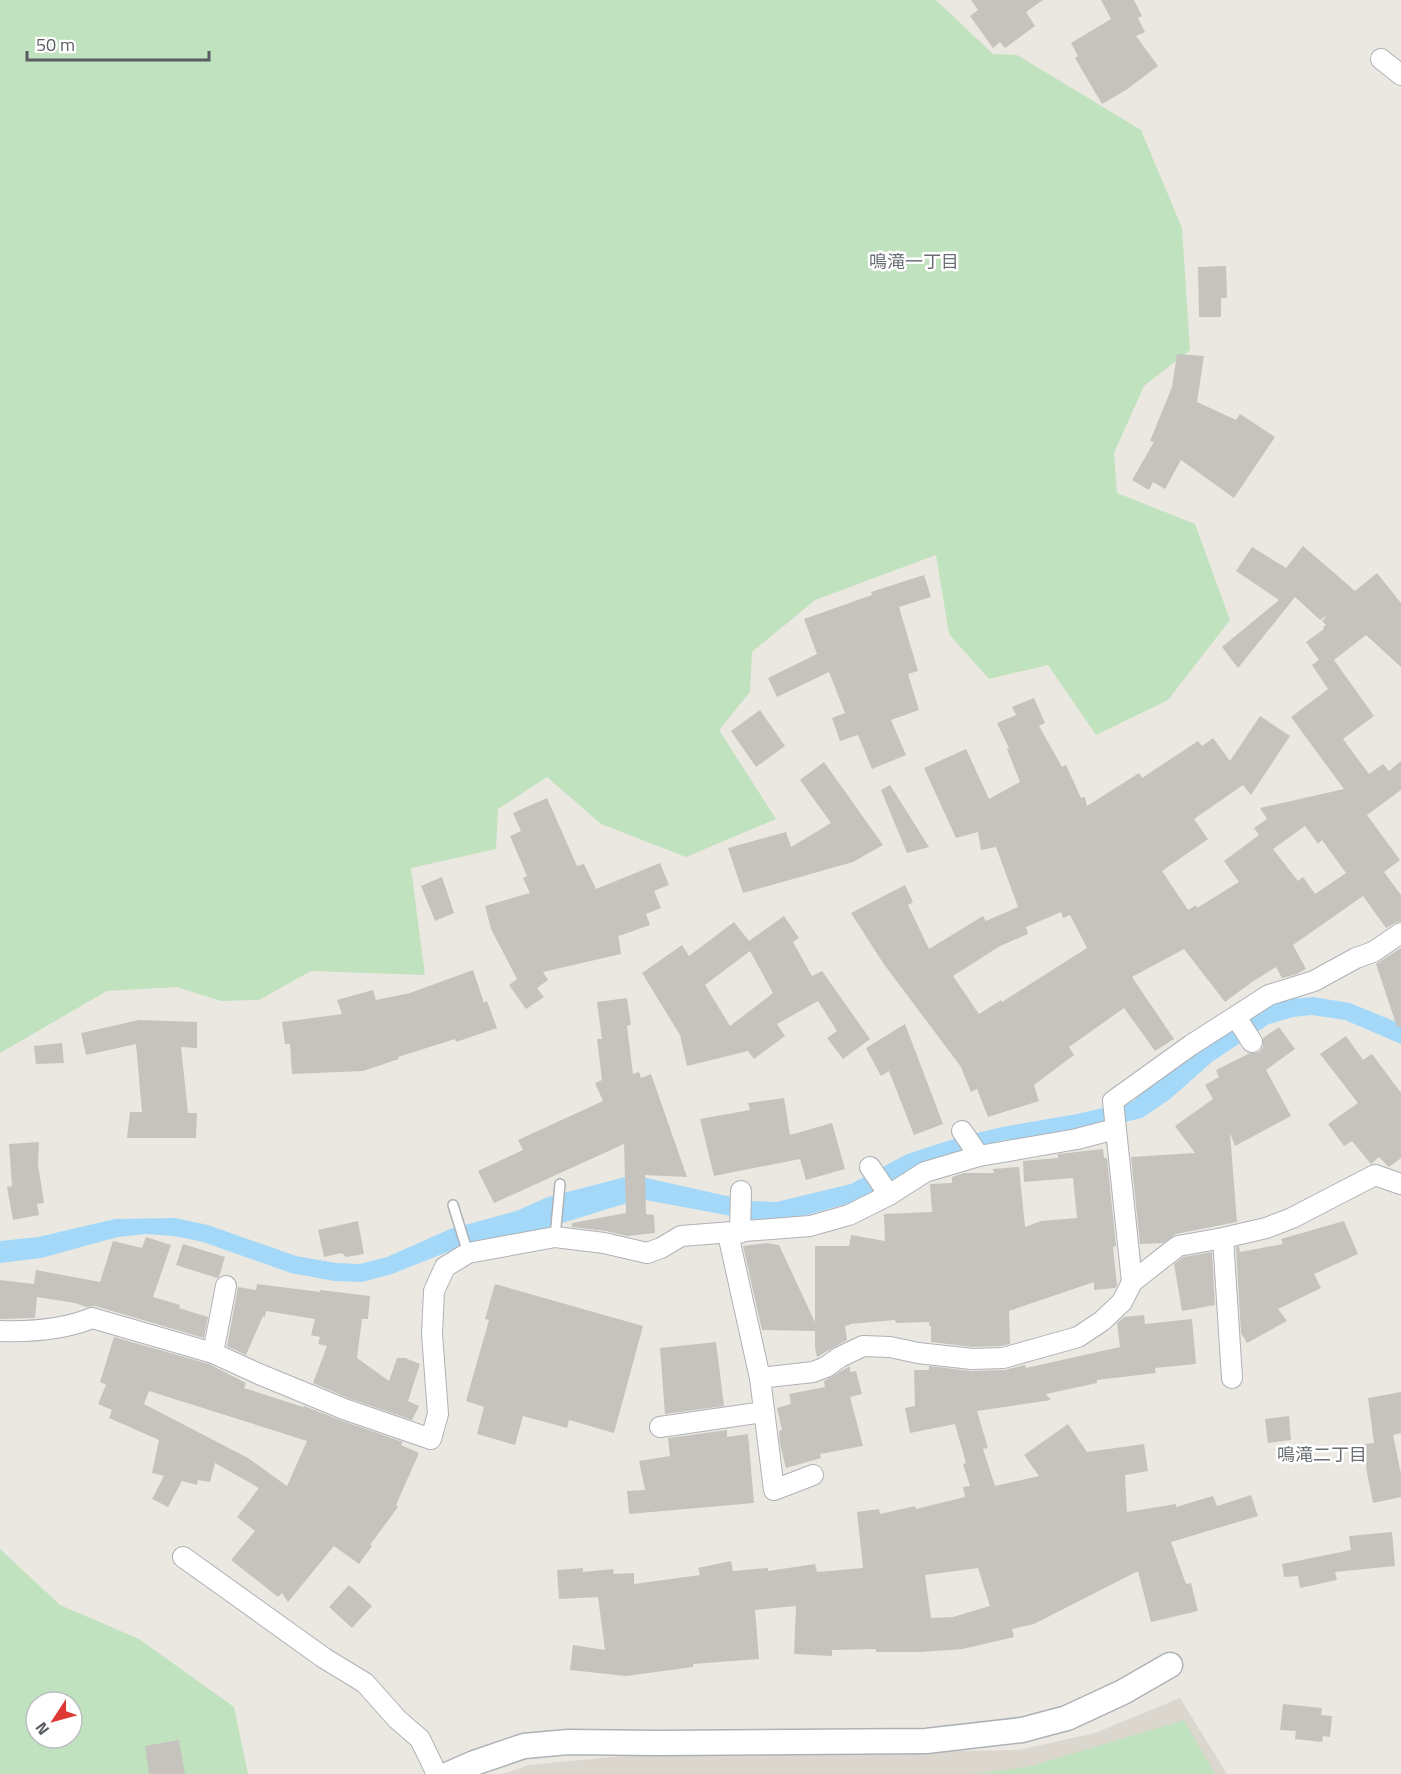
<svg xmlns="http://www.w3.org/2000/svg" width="1401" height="1774" viewBox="0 0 1401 1774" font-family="'Titillium Web','Noto Sans JP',sans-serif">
<rect width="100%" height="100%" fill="#ebe8e1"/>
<polygon fill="#dbd7cf" points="1180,1698 1227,1774 503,1774 529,1765 622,1756 1018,1750 1095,1733"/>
<g fill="#c0e2be" fill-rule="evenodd">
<polygon points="0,0 936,0 993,54 1017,55 1141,130 1182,228 1190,350 1144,386 1114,453 1117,493 1195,524 1230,620 1168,700 1096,735 1048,665 989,679 949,634 936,555 815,600 752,652 750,692 719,730 776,819 686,857 601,824 547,777 498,809 496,849 411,868 425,975 311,971 259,1000 221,1001 177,987 107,991 0,1053"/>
<path d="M0 1549 60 1605 139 1639 234 1707 248 1774H0ZM36 1702H72V1738H36Z"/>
<polygon points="1184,1720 1215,1774 969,1774 1028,1767"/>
</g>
<polygon fill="#a3d8f9" points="1313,997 1350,1003 1401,1024 1401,1044 1345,1020 1312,1015 1293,1017 1269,1024 1213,1061 1170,1099 1142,1118 1081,1132 1005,1140 961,1152 911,1169 857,1201 807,1215 777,1220 748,1219 640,1199 546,1228 455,1249 392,1274 362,1282 334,1281 291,1273 203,1242 174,1236 146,1234 118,1237 41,1258 0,1263 0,1241 38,1237 115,1219 175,1218 208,1225 296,1256 336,1263 360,1264 387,1257 450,1229 516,1211 548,1197 633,1175 749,1201 776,1202 851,1184 907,1154 957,1138 1002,1127 1077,1114 1133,1101 1153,1084 1204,1044 1276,1000"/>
<g fill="#c6c3be" fill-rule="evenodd">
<polygon points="971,0 1043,0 1026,12 1035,26 1005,48 1000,42 993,48 970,16 978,10"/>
<polygon points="1101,0 1134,0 1142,16 1138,18 1145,32 1136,36 1158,66 1126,90 1102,104 1075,58 1078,56 1071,43 1111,19"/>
<polygon points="1226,266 1227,298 1221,298 1221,317 1199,317 1198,267"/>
<polygon points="1177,354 1204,356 1197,402 1236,420 1240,414 1275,437 1234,498 1181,460 1165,489 1153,482 1149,490 1132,480 1154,442 1150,441 1172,387"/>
<path d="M1303 546 1355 591 1377 573 1401 603V667L1366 635 1334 660 1374 716 1343 739 1369 774 1383 764 1389 771 1401 761V790L1367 815 1400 860 1384 872 1401 895V921L1395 923 1386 928 1363 896 1293 945 1306 969 1297 974 1282 978 1276 967 1252 982 1225 1002 1184 949 1132 977 1174 1039 1155 1051 1124 1008 1069 1047 1074 1055 1034 1085 1039 1101 988 1117 977 1089 971 1092 961 1067 883 963 851 913 905 885 913 902 908 905 929 949 983 916 986 921 1018 907 996 847 981 850 978 832 956 838 924 768 966 749 989 799 1020 782 1007 749 1009 748 997 723 1016 715 1012 707 1034 698 1045 723 1039 726 1062 767 1066 765 1081 798 1085 797 1087 806 1139 773 1142 778 1198 741 1202 746 1213 738 1230 761 1260 716 1290 736 1251 795 1243 785 1194 819 1208 839 1162 871 1188 910 1196 905 1197 908 1239 882 1224 861 1259 835 1254 828 1267 819 1260 808 1344 789 1291 717 1328 689 1312 665 1319 660 1306 642 1324 629 1323 627 1326 625 1322 621 1327 615 1320 620 1295 597 1238 668 1222 647 1279 600 1236 571 1252 547 1286 568ZM1305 826 1318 844 1322 840 1346 873 1315 894 1303 877 1298 881 1273 849ZM1061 912 1063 918 1070 915 1087 948 1002 1002 1001 1000 979 1014 953 976 1000 946 1028 934 1026 927Z"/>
<polygon points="924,575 931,597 899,607 918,671 908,674 919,710 891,720 906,755 872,769 858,735 840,741 832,718 845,713 829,672 777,697 768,678 817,654 804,619 872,595 871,592"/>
<polygon points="760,710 785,746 756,767 731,731"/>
<polygon points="824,762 883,845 853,862 743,893 728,848 786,832 791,847 831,823 800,780"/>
<polygon points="890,785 929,847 907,853 881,790"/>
<polygon points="547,798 577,866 584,864 596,889 660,863 669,885 654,891 661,908 646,914 650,925 619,936 618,933 621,954 543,972 548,980 537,988 544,997 526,1009 509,985 517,979 491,929 485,906 530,893 523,878 527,876 510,836 521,831 513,813"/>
<polygon points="442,877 454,913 435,921 421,886"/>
<path d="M784 916 799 938 793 942 812 976 822 971 870 1039 843 1059 827 1038 837 1031 818 1001 777 1024 785 1036 754 1059 748 1051 687 1066 680 1035 642 973 682 945 689 956 734 922 749 941ZM750 951 773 993 730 1026 705 985Z"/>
<polygon points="1401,948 1401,1027 1397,1027 1376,964"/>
<polygon points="473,970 484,1003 487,1001 497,1028 456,1042 455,1039 398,1057 399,1059 363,1071 292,1074 290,1044 285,1044 282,1022 342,1014 337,1000 373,990 376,1000 410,993"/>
<polygon points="627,998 631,1025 627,1026 633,1074 639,1072 641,1078 651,1074 687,1177 645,1175 646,1214 654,1215 655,1233 627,1236 606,1231 572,1227 572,1223 626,1213 624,1144 494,1203 478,1171 523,1150 518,1140 603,1101 595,1083 602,1080 597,1039 602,1039 597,1002"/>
<polygon points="139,1020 197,1022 197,1048 181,1047 188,1113 197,1113 196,1138 127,1138 130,1112 142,1112 136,1044 86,1055 81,1033"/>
<polygon points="905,1024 943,1124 914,1135 889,1071 881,1076 866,1048"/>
<polygon points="1279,1027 1295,1049 1266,1070 1291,1116 1235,1146 1230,1133 1237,1222 1176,1234 1163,1243 1140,1244 1131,1157 1195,1153 1175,1126 1213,1099 1205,1085 1219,1077 1216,1070 1250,1053 1259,1052 1263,1047 1263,1038"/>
<polygon points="1346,1036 1363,1060 1372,1054 1401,1093 1401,1158 1389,1167 1379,1157 1371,1164 1352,1141 1344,1146 1328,1124 1358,1103 1320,1054"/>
<polygon points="62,1043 64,1063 36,1064 34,1046"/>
<polygon points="784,1098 790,1135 832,1123 845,1169 806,1180 800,1159 714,1176 700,1119 750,1110 748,1103"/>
<polygon points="39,1142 38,1164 44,1203 37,1204 39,1215 13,1220 7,1187 12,1186 9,1144"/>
<polygon points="1103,1149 1104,1158 1107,1158 1116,1246 1113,1247 1117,1286 1115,1288 1094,1290 1094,1282 1009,1311 1010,1344 1001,1346 972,1347 931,1342 931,1326 929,1326 929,1322 896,1323 895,1320 850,1324 850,1325 845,1326 847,1340 817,1357 815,1347 815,1331 762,1330 743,1246 766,1243 779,1245 815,1322 815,1246 849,1246 851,1235 885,1241 884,1214 932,1212 930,1184 952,1183 952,1177 964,1173 994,1173 993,1169 1019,1167 1025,1227 1041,1221 1077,1218 1073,1178 1024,1182 1023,1161 1058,1158 1058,1154"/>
<polygon points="358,1221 364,1254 346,1257 342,1253 324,1257 318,1230"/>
<polygon points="1344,1221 1358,1254 1314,1274 1321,1288 1278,1309 1287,1321 1247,1343 1241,1333 1236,1247 1239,1246 1240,1252 1283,1244 1281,1239"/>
<polygon points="146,1237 171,1245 153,1297 180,1305 179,1308 208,1317 204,1338 95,1306 86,1307 75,1303 37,1297 35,1318 0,1319 0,1280 34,1284 36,1270 100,1282 113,1241 142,1248"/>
<polygon points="183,1244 225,1257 219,1277 217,1278 176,1265"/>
<polygon points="1212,1252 1215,1305 1182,1311 1174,1264 1183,1257"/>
<polygon points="257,1284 320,1292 320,1290 370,1296 368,1319 362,1319 357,1358 389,1381 397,1358 405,1358 420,1364 408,1401 419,1406 412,1420 348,1398 313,1383 327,1346 318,1344 320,1337 311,1335 315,1319 266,1311 265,1317 263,1316 246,1355 227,1346 238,1287 256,1290"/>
<polygon points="495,1284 643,1326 614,1433 569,1420 567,1428 523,1416 515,1445 477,1434 484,1407 466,1401 489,1320 485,1319"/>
<path d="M1144 1315 1145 1324 1192 1319 1196 1364 1155 1368 1156 1373 1097 1380V1383L1046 1394 1051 1400 977 1411 988 1448 983 1449 995 1486 1039 1476 1024 1455 1068 1424 1087 1452 1144 1444 1148 1471 1125 1475 1127 1512 1176 1504V1507L1213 1496 1217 1506 1251 1495 1258 1516 1171 1542 1186 1584 1191 1583 1198 1611 1151 1622 1138 1571 1034 1624 1012 1629 1014 1637 963 1649 919 1652H876V1649L832 1650V1656L794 1654 796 1606 755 1610 759 1659 693 1664V1667L626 1676 570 1670 573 1645 605 1650 598 1597 559 1599 557 1570 583 1568V1572L613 1569 614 1574 634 1573V1584L700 1575 698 1568 731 1561 733 1571 768 1568V1571L815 1564 817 1572 863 1568 857 1512 879 1509 880 1514 915 1506 916 1509 965 1497 963 1487 970 1486 963 1464 966 1463 955 1424 910 1433 905 1408 915 1406 914 1370H929V1366L972 1371 1004 1370 1025 1365 1026 1368 1120 1347 1117 1323 1124 1317ZM978 1568 990 1606 953 1617 931 1618 925 1575Z"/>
<path d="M114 1337 209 1364 246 1383 244 1388 303 1407 304 1406 340 1420 403 1442 401 1445 419 1453 396 1505 398 1507 370 1545 372 1546 359 1564 334 1546 288 1602 282 1593 278 1597 231 1560 255 1531 237 1517 259 1488 215 1463 210 1482 198 1480 197 1485 182 1481 168 1507 152 1499 164 1476 152 1473 159 1440 109 1418 112 1410 98 1404 106 1385 100 1382ZM149 1391 307 1441 287 1486 248 1458 144 1404Z"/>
<polygon points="716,1342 724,1406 665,1414 660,1348"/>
<polygon points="850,1366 850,1372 856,1371 862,1394 850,1397 863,1446 820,1454 821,1458 786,1468 780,1444 779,1431 782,1430 777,1408 791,1404 789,1394 825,1387 824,1381"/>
<polygon points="1401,1392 1401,1433 1393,1435 1401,1474 1401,1497 1373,1503 1367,1473 1364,1444 1374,1443 1368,1398"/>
<polygon points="1289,1416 1291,1440 1268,1443 1265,1419"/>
<polygon points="727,1430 727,1437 748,1434 754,1503 629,1514 627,1491 645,1490 639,1461 670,1456 668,1438"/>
<polygon points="1392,1532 1395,1566 1335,1572 1337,1580 1300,1588 1298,1576 1284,1577 1282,1564 1351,1550 1349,1536"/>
<polygon points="349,1585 372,1606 352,1628 329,1607"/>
<polygon points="1283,1704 1322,1708 1321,1715 1332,1716 1330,1737 1323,1736 1322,1742 1295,1739 1296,1731 1280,1730"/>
<polygon points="179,1740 185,1774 149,1774 145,1746"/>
</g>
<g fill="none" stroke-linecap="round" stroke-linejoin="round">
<g stroke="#aeb2b6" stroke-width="12">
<g id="service">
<polyline points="453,1205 468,1253"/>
<polyline points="555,1237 560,1184"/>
</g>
</g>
<g stroke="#aeb2b6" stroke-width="22">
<g id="minor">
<polyline points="1381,59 1401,75"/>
<polyline points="1236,1017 1252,1042"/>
<polyline points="962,1131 979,1156"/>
<polyline points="870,1167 889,1195"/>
<polyline points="740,1233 741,1191"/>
<polyline points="728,1234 760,1378 774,1490 813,1475"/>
<polyline points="1223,1238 1232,1378"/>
<polyline points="1132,1282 1113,1101 1191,1045 1269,995 1314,981 1356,958 1373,952 1401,933"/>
<path d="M0 1331C31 1332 63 1330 92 1318L213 1353 259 1374 344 1409 431 1439 438 1414 432 1334 434 1291 445 1267 468 1253 555 1237 604 1243 647 1253 661 1248 681 1236 810 1226 849 1215 889 1195 925 1172 979 1156 1077 1139 1115 1129"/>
<polyline points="213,1353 226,1286"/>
<polyline points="760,1378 813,1372 826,1367 840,1357 863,1346 890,1347 918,1353 972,1359 1003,1358 1078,1337 1102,1321 1122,1302 1132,1282 1178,1246 1223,1238 1266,1228 1292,1218 1375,1175 1401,1184"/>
<polyline points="660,1427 764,1412"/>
<polyline points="183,1557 324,1658 365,1683 397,1719 420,1739 437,1774"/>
</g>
</g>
<g stroke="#aeb2b6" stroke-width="27">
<polyline id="tertiary" points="449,1774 474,1763 524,1746 568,1742 658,1743 926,1741 1022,1730 1067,1718 1123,1692 1170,1665"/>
</g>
<use href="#service" stroke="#fff" stroke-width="9"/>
<use href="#minor" stroke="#fff" stroke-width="20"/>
<use href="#tertiary" stroke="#fff" stroke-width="24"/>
</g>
<g text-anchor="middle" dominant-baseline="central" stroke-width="5" stroke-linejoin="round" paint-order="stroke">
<g font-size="18" fill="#6a6f73" stroke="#fff">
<text x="914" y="261">鳴滝一丁目</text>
<text x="1322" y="1454">鳴滝二丁目</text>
</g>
</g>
<g transform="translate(54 1720) rotate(234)"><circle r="28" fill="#ffffff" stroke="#bdbec0" stroke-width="1.5"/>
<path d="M0-4.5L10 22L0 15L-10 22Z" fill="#de3834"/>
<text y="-9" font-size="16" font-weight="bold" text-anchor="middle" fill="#595d61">N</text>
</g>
<path d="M27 51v9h182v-9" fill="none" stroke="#595d61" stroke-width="3"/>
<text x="36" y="51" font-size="18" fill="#595d61" stroke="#ffffff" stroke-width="4.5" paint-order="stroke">50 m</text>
</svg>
